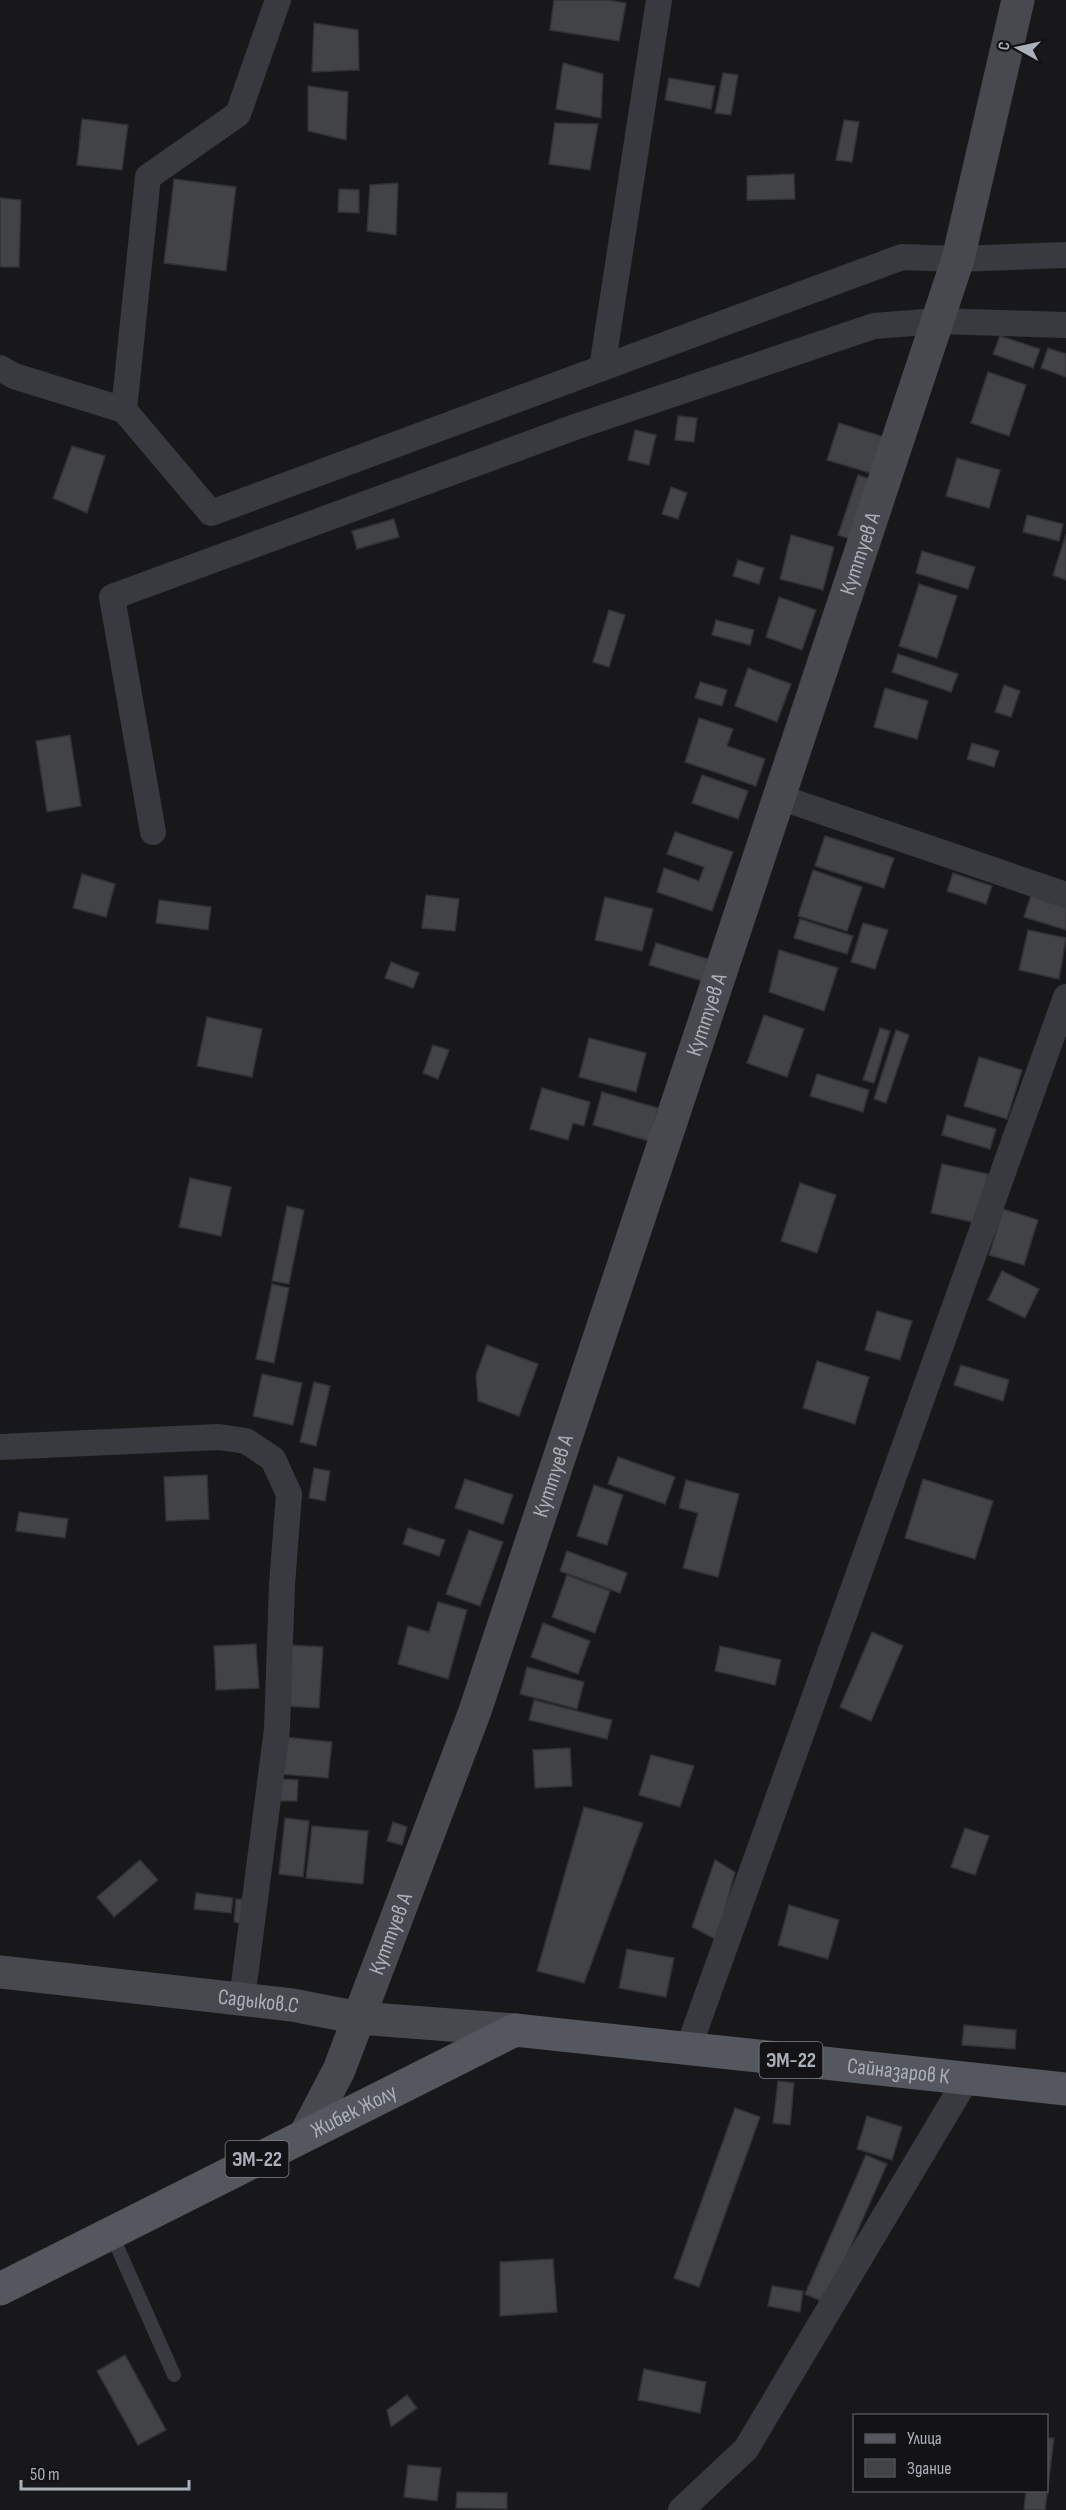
<svg xmlns="http://www.w3.org/2000/svg" width="1066" height="2510" viewBox="0 0 1066 2510" font-family="'Sofia Sans Condensed',sans-serif">
<rect width="100%" height="100%" fill="#18181a"/>
<g fill="#424347" stroke="#323236" stroke-width="1.5">
<polygon points="554,0 608,0 626,3 619,41 550,30"/>
<polygon points="314,23 358,30 359,70 312,72"/>
<polygon points="563,63 603,74 601,118 556,109"/>
<polygon points="723,73 738,75 731,115 715,113"/>
<polygon points="669,78 715,86 711,109 665,100"/>
<polygon points="308,86 348,92 346,140 308,131"/>
<polygon points="82,119 128,125 122,170 77,165"/>
<polygon points="844,120 859,122 852,162 836,160"/>
<polygon points="555,123 598,124 590,170 549,164"/>
<polygon points="794,174 795,199 747,200 747,176"/>
<polygon points="174,179 236,187 226,271 164,263"/>
<polygon points="398,183 396,235 367,231 370,185"/>
<polygon points="339,189 359,190 359,213 338,212"/>
<polygon points="0,198 21,200 19,267 0,267"/>
<polygon points="1000,336 1040,349 1033,368 993,354"/>
<polygon points="1048,348 1066,354 1066,377 1041,368"/>
<polygon points="988,372 1026,385 1009,436 971,423"/>
<polygon points="678,416 697,418 694,442 675,440"/>
<polygon points="839,423 887,438 877,475 827,460"/>
<polygon points="635,430 656,435 649,465 628,460"/>
<polygon points="72,446 105,456 87,513 53,498"/>
<polygon points="957,458 1000,470 989,508 946,496"/>
<polygon points="858,475 876,481 856,541 838,535"/>
<polygon points="671,487 687,493 678,519 662,514"/>
<polygon points="1027,515 1063,524 1059,541 1023,532"/>
<polygon points="394,519 399,537 357,549 352,531"/>
<polygon points="1066,534 1066,580 1053,575"/>
<polygon points="791,535 834,547 823,590 780,579"/>
<polygon points="922,551 975,567 968,589 916,573"/>
<polygon points="738,560 764,568 759,584 733,576"/>
<polygon points="919,584 957,596 937,658 899,646"/>
<polygon points="779,597 816,610 802,650 766,637"/>
<polygon points="609,610 625,615 609,667 593,662"/>
<polygon points="716,620 754,630 750,645 712,635"/>
<polygon points="898,654 958,674 951,692 892,672"/>
<polygon points="748,668 791,684 777,722 735,706"/>
<polygon points="700,682 727,690 722,706 695,698"/>
<polygon points="1004,685 1020,691 1011,717 995,712"/>
<polygon points="885,688 928,701 917,739 874,727"/>
<polygon points="699,718 733,729 727,746 765,759 756,786 685,762"/>
<polygon points="70,735 81,806 47,812 36,741"/>
<polygon points="972,743 999,751 994,767 967,759"/>
<polygon points="702,775 748,791 738,819 692,803"/>
<polygon points="675,832 733,852 712,911 657,892 664,868 699,881 704,867 667,854"/>
<polygon points="825,836 894,858 884,888 815,866"/>
<polygon points="813,870 862,887 847,931 798,916"/>
<polygon points="953,873 992,886 986,904 947,891"/>
<polygon points="82,874 115,884 106,917 73,908"/>
<polygon points="1032,892 1066,903 1066,930 1024,917"/>
<polygon points="426,895 459,899 455,931 422,928"/>
<polygon points="605,897 653,909 642,951 595,940"/>
<polygon points="159,900 211,907 208,930 156,923"/>
<polygon points="800,919 853,936 847,954 794,938"/>
<polygon points="863,923 888,930 875,969 851,962"/>
<polygon points="1028,930 1066,938 1059,979 1019,970"/>
<polygon points="656,943 708,959 702,981 649,965"/>
<polygon points="779,950 838,968 824,1011 769,992"/>
<polygon points="391,962 419,973 413,988 385,978"/>
<polygon points="764,1015 804,1029 787,1077 747,1063"/>
<polygon points="207,1017 262,1029 252,1077 197,1066"/>
<polygon points="880,1028 890,1031 874,1083 863,1080"/>
<polygon points="896,1030 909,1035 886,1103 874,1099"/>
<polygon points="589,1038 646,1053 636,1092 579,1077"/>
<polygon points="433,1045 449,1050 438,1079 423,1073"/>
<polygon points="979,1057 1022,1070 1007,1119 964,1106"/>
<polygon points="817,1074 869,1090 863,1112 810,1096"/>
<polygon points="542,1088 590,1102 584,1126 573,1123 568,1140 530,1129"/>
<polygon points="602,1092 658,1108 649,1141 593,1125"/>
<polygon points="947,1115 996,1129 990,1149 942,1135"/>
<polygon points="942,1164 988,1174 977,1223 931,1213"/>
<polygon points="190,1178 231,1187 221,1236 179,1227"/>
<polygon points="800,1183 836,1195 817,1253 781,1241"/>
<polygon points="287,1206 304,1210 289,1284 272,1281"/>
<polygon points="1003,1209 1038,1220 1024,1265 989,1255"/>
<polygon points="1002,1271 1039,1289 1025,1318 988,1300"/>
<polygon points="272,1284 289,1288 274,1363 256,1359"/>
<polygon points="877,1311 912,1321 900,1360 865,1350"/>
<polygon points="487,1345 538,1364 519,1416 478,1401 476,1375"/>
<polygon points="817,1361 869,1377 855,1424 803,1408"/>
<polygon points="961,1365 1009,1380 1003,1401 954,1385"/>
<polygon points="262,1374 302,1383 293,1425 253,1416"/>
<polygon points="314,1382 330,1386 316,1446 300,1442"/>
<polygon points="618,1457 675,1477 665,1504 608,1484"/>
<polygon points="314,1468 330,1471 325,1501 309,1498"/>
<polygon points="207,1475 209,1519 166,1521 164,1477"/>
<polygon points="465,1479 513,1495 503,1524 455,1508"/>
<polygon points="923,1479 993,1501 975,1559 905,1538"/>
<polygon points="686,1480 739,1494 718,1577 683,1568 698,1513 679,1508"/>
<polygon points="594,1485 623,1495 607,1545 577,1536"/>
<polygon points="19,1512 68,1519 65,1538 16,1531"/>
<polygon points="408,1528 445,1540 439,1556 403,1544"/>
<polygon points="469,1530 503,1542 480,1606 446,1594"/>
<polygon points="567,1551 627,1573 620,1593 560,1571"/>
<polygon points="567,1575 610,1591 595,1633 552,1617"/>
<polygon points="438,1602 467,1610 448,1679 398,1664 408,1626 429,1632"/>
<polygon points="543,1623 590,1641 578,1674 531,1657"/>
<polygon points="872,1632 903,1646 871,1721 840,1707"/>
<polygon points="256,1644 259,1688 216,1690 214,1646"/>
<polygon points="290,1645 323,1647 319,1708 285,1706"/>
<polygon points="720,1646 781,1660 775,1685 715,1671"/>
<polygon points="527,1667 584,1682 577,1709 520,1694"/>
<polygon points="534,1700 612,1720 607,1739 529,1720"/>
<polygon points="284,1737 332,1742 328,1778 281,1774"/>
<polygon points="570,1748 572,1786 535,1788 533,1750"/>
<polygon points="651,1755 694,1766 680,1807 639,1795"/>
<polygon points="281,1779 298,1780 297,1801 280,1801"/>
<polygon points="584,1807 643,1823 584,1983 537,1971"/>
<polygon points="285,1818 309,1821 303,1877 279,1874"/>
<polygon points="393,1822 407,1827 402,1845 387,1841"/>
<polygon points="312,1826 368,1831 363,1884 306,1878"/>
<polygon points="965,1828 989,1836 975,1875 951,1867"/>
<polygon points="140,1860 158,1880 114,1917 97,1897"/>
<polygon points="715,1860 735,1872 717,1940 692,1927"/>
<polygon points="196,1893 233,1898 231,1913 194,1909"/>
<polygon points="236,1899 247,1900 244,1924 234,1922"/>
<polygon points="789,1905 839,1920 828,1959 778,1945"/>
<polygon points="627,1949 674,1958 666,1997 619,1988"/>
<polygon points="964,2025 1016,2030 1015,2049 962,2045"/>
<polygon points="778,2081 794,2083 790,2125 773,2123"/>
<polygon points="735,2108 760,2117 699,2287 674,2278"/>
<polygon points="867,2116 902,2127 892,2160 857,2149"/>
<polygon points="866,2155 887,2164 826,2303 805,2294"/>
<polygon points="553,2259 557,2312 500,2316 500,2262"/>
<polygon points="772,2286 803,2291 800,2312 768,2306"/>
<polygon points="125,2355 166,2430 138,2445 97,2371"/>
<polygon points="644,2369 706,2382 700,2413 638,2400"/>
<polygon points="407,2395 417,2408 391,2427 387,2410"/>
<polygon points="1046,2438 1054,2438 1045,2510 1024,2510 1026,2490 1046,2490"/>
<polygon points="408,2465 441,2468 437,2501 404,2497"/>
<polygon points="457,2492 507,2493 507,2509 456,2508"/>
</g>
<g fill="none" stroke-linecap="round" stroke-linejoin="round">
<polyline stroke="#393a3f" stroke-width="14" points="111,2233 174,2375"/>
<g stroke="#393a3f" stroke-width="26">
<polyline points="278,0 238,114 148,177 124,410 211,513 902,257 958,259 1066,255"/>
<polyline points="0,368 14,376 124,410"/>
<polyline points="602,368 659,0"/>
<polyline points="779,797 1066,895"/>
<polyline points="153,832 112,597 575,427 874,326 938,321 1066,325"/>
<polyline points="0,1447 219,1437 246,1441 273,1459 289,1494 282,1585 277,1729 244,1984 239,1999"/>
<polyline points="688,2049 1066,997"/>
<polyline points="681,2510 746,2449 967,2078"/>
</g>
<g stroke="#47494f" stroke-width="33">
<path id="s1" d="M0 1972 292 2005 359 2018 515 2030"/>
<path id="s2" d="M305 2135 339 2070 475 1711 958 259 1018 0"/>
</g>
<path stroke="#55575e" stroke-width="33" id="s3" d="M0 2289 515 2030 1066 2089"/>
</g>
<g text-anchor="middle" dominant-baseline="central" stroke-width="6" stroke-linejoin="round" paint-order="stroke">
<g fill="#131315" stroke="#7d8088" stroke-width="1.5">
<rect x="759.5" y="2042" width="63" height="36" rx="4.5"/>
<rect x="225.5" y="2141" width="63" height="36" rx="4.5"/>
</g>
<g font-size="21" font-weight="bold" fill="#aaafba">
<text x="791" y="2060">ЭМ-22</text>
<text x="257" y="2159">ЭМ-22</text>
</g>
<g font-size="22" fill="#aaafba" stroke="#131315">
<text stroke="none"><textPath href="#s2" startOffset="1677">Куттуев А</textPath></text>
<text stroke="none"><textPath href="#s2" startOffset="1191">Куттуев А</textPath></text>
<text stroke="none"><textPath href="#s2" startOffset="705">Куттуев А</textPath></text>
<text stroke="none"><textPath href="#s2" startOffset="219">Куттуев А</textPath></text>
<text stroke="none"><textPath href="#s1" startOffset="260">Садыков.С</textPath></text>
<text stroke="none"><textPath href="#s3" startOffset="962">Сайназаров К</textPath></text>
<text stroke="none"><textPath href="#s3" startOffset="396">Жибек Жолу</textPath></text>
</g>
</g>
<rect x="853" y="2414" width="195" height="78" fill="#131315" stroke="#4f5157" stroke-width="1.5"/>
<rect x="865" y="2434" width="30" height="9" fill="#55575e" stroke="#4f5157" stroke-width="1.5"/>
<text x="907" y="2444" font-size="18" fill="#aaafba">Улица</text>
<rect x="865" y="2459" width="30" height="18" fill="#424347" stroke="#4f5157" stroke-width="1.5"/>
<text x="907" y="2474" font-size="18" fill="#aaafba">Здание</text>
<g transform="translate(1018 48) rotate(278)" stroke="#131315" stroke-width="4.5" paint-order="stroke">
<path d="M0-4.5L10 22L0 15L-10 22Z" fill="#aaafba"/>
<text y="-9" font-size="16" font-weight="bold" text-anchor="middle" fill="#aaafba">С</text>
</g>
<path d="M21 2480v9h168v-9" fill="none" stroke="#aaafba" stroke-width="3"/>
<text x="30" y="2480" font-size="18" fill="#aaafba" stroke="#131315" stroke-width="4.5" paint-order="stroke">50 m</text>
</svg>
